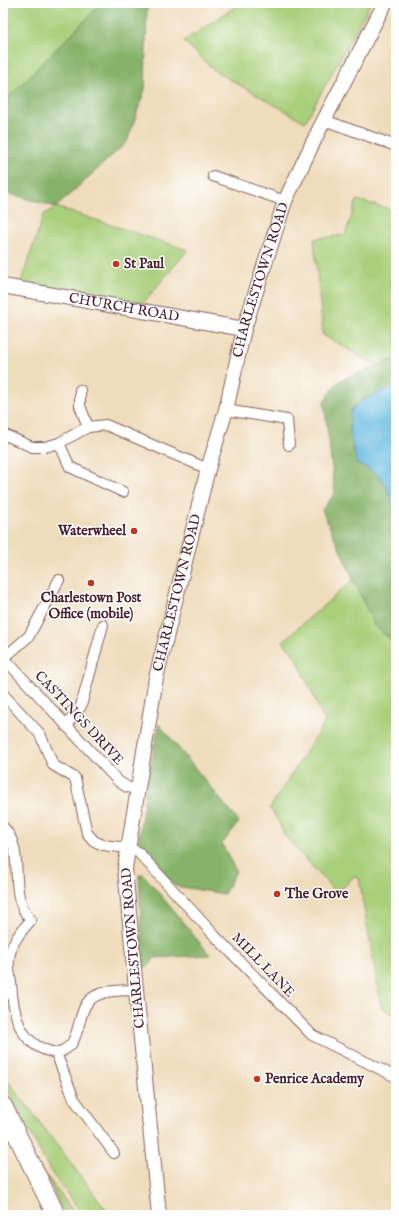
<svg xmlns="http://www.w3.org/2000/svg" width="399" height="1218" viewBox="0 0 399 1218" font-family="'IM FELL English',serif">
<rect width="100%" height="100%" fill="#fff"/>
<filter id="ink" filterUnits="userSpaceOnUse"><feTurbulence type="fractalNoise" baseFrequency=".025" numOctaves="2"/><feDisplacementMap in="SourceGraphic" scale="8" xChannelSelector="R" yChannelSelector="G"/><feConvolveMatrix kernelMatrix="1 2 1 2 8 2 1 2 1" color-interpolation-filters="sRGB"/></filter>
<filter id="wash" filterUnits="userSpaceOnUse"><feTurbulence type="fractalNoise" baseFrequency=".012" numOctaves="4" result="noise"/><feDisplacementMap in="SourceGraphic" scale="16" xChannelSelector="R" yChannelSelector="G"/><feGaussianBlur stdDeviation="0.9" result="paint"/><feColorMatrix in="noise" values="0 0 0 0 0 0 0 0 0 0 0 0 0 0 0 0 0 1.4 0 .05"/><feComposite in="paint" operator="in"/></filter>
<g filter="url(#wash)">
<rect width="100%" height="100%" fill="#efdcbb"/>
<g fill="#a8cf79" stroke="#797752">
<polygon points="3,3 102,3 3,103"/>
<polygon points="241,3 371,3 305,122 215,71 184,41"/>
<polygon points="357,200 396,211 396,359 377,366 323,335 314,239 345,235"/>
<polygon points="56,207 188,250 143,303 21,282 44,214"/>
<polygon points="354,579 374,625 396,644 396,1015 381,1007 359,878 353,877 337,894 284,835 279,822 270,808 325,722 297,659 283,641"/>
<polygon points="3,1074 110,1215 83,1215 51,1172 3,1081"/>
<polygon points="46,1175 76,1215 65,1215"/>
</g>
<g fill="#86b269" stroke="#68684a">
<polygon points="102,3 149,3 147,5 145,89 127,142 56,207 3,192 3,103"/>
<path d="M396 359V386L376 394 350 423 357 464C362 466 369 468 374 472 387 481 393 501 396 516V644L374 625 322 510 335 493 324 401 339 381Z"/>
<polygon points="159,724 239,822 222,844 236,871 224,894 175,886 138,843 146,788"/>
<polygon points="143,874 210,955 154,958 151,964 143,968 139,875"/>
</g>
<path fill="#61b8de" stroke="#566c84" d="M396 386V516C393 501 387 481 374 472 369 468 362 467 357 464 354 451 344 417 354 407 363 398 384 391 396 386Z"/>
</g>
<g filter="url(#ink)">
<g fill="none" stroke-linecap="round" stroke-linejoin="round">
<g stroke="#84615d" stroke-width="12">
<g id="street">
<polyline points="324,120 396,146"/>
<polyline points="213,176 285,201"/>
<polyline points="80,390 80,406 88,427"/>
<polyline points="226,410 287,420 289,445"/>
<polyline points="3,434 32,447 45,447 59,443 88,427 106,425 208,469"/>
<polyline points="59,443 70,467 123,492"/>
<polyline points="3,657 118,781 127,787 138,790"/>
<polyline points="4,658 29,636 59,580"/>
<polyline points="3,694 40,734 53,765 75,778 87,833 94,841 103,845 128,848 138,852 215,936 312,1035 396,1077"/>
<polyline points="66,726 81,706 103,625"/>
<path d="M3 827C28 853 5 893 31 920 22 930 10 944 9 959 8 967 10 975 11 983 13 1014 19 1044 52 1052 59 1054 68 1049 72 1043 79 1032 80 1012 87 1003 98 989 120 991 136 990"/>
<polyline points="56,1053 74,1099 114,1153"/>
</g>
</g>
<g stroke="#84615d" stroke-width="16">
<g id="secondary">
<path id="s1" d="M3 286 244 329"/>
<path id="s2" d="M159 1215 136 990 125 868 156 678 208 469 226 410 244 329 285 201 320 128 385 3"/>
</g>
</g>
<g stroke="#84615d" stroke-width="20">
<polyline id="highway" points="3,1106 56,1215"/>
</g>
<use href="#street" stroke="#fff" stroke-width="10"/>
<use href="#secondary" stroke="#fff" stroke-width="14"/>
<use href="#highway" stroke="#fff" stroke-width="18"/>
</g>
</g>
<g fill="#c8321e" stroke="#fff" stroke-width="1.5">
<circle cx="116" cy="264" r="4"/>
<circle cx="134" cy="531" r="4"/>
<circle cx="91" cy="583" r="4"/>
<circle cx="277" cy="894" r="4"/>
<circle cx="257" cy="1079" r="4"/>
</g>
<g text-anchor="middle" dominant-baseline="central" stroke-width="3" stroke-linejoin="round" paint-order="stroke">
<g font-size="14" font-weight="bold" fill="#4a1f2b" stroke="#fff" text-anchor="start">
<text x="124" y="264">St Paul</text>
<text x="126" y="531" text-anchor="end">Waterwheel</text>
<text x="91" y="598" text-anchor="middle">Charlestown Post<tspan x="91" dy="16">Office (mobile)</tspan></text>
<text x="285" y="894">The Grove</text>
<text x="265" y="1079">Penrice Academy</text>
</g>
<g font-size="14" fill="#4a1f2b" stroke="#fff">
<text stroke="none"><textPath href="#s2" startOffset="953">CHARLESTOWN ROAD</textPath></text>
<text stroke="none"><textPath href="#s1" startOffset="123">CHURCH ROAD</textPath></text>
<text stroke="none"><textPath href="#s2" startOffset="629">CHARLESTOWN ROAD</textPath></text>
<text transform="translate(79 718) rotate(47)">CASTINGS DRIVE</text>
<text transform="translate(133 948) rotate(-95)">CHARLESTOWN ROAD</text>
<text transform="translate(263 965) rotate(46)">MILL LANE</text>
</g>
</g>
<rect width="399" height="1218" fill="none" stroke="#fff" stroke-width="16"/>
</svg>
